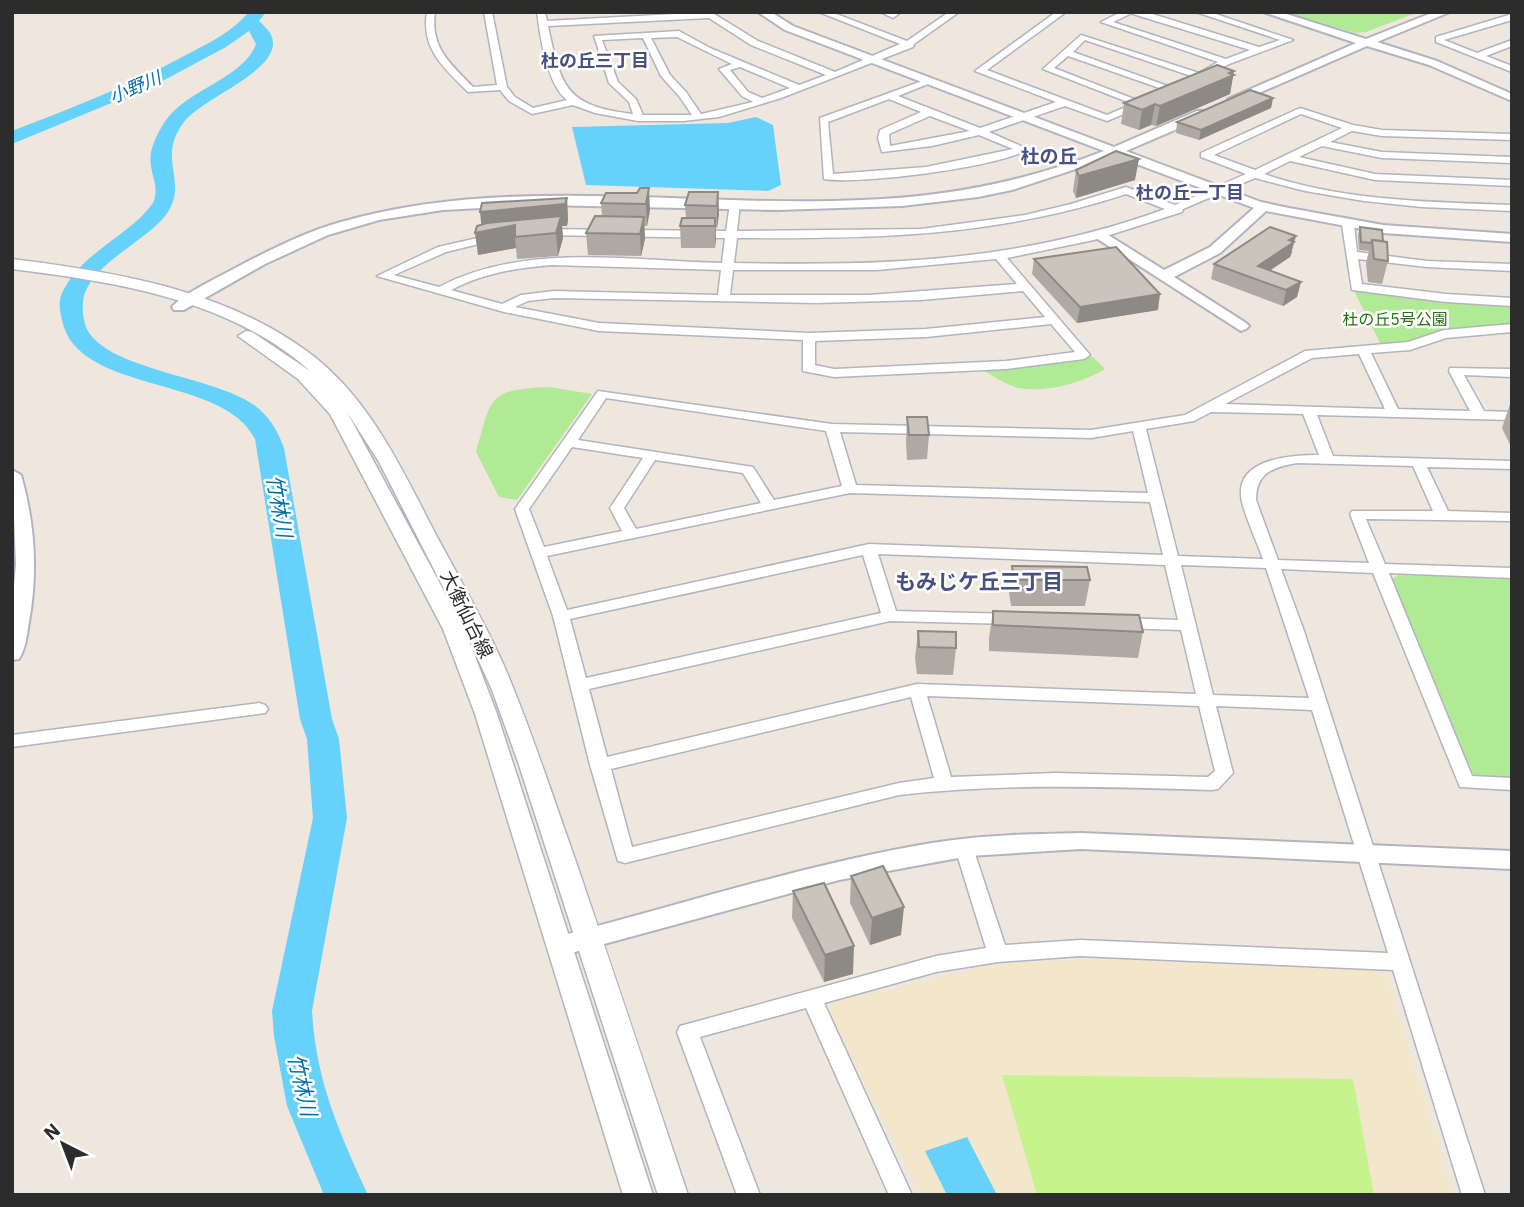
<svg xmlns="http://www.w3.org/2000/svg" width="1524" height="1207" viewBox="0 0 1524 1207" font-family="'IBM Plex Sans','Noto Sans JP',sans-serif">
<rect width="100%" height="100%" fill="#efe7dd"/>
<polygon fill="#f2e6cb" points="1134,958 1371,967 1387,978 1453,1195 921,1195 827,1010 835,1001 1003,963"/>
<g fill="#b0ea94">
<polygon points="1286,12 1414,12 1416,13 1366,32 1356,33"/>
<polygon points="1354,291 1467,303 1512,305 1512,325 1443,329 1405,342 1381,345"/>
<path d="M1093 357 1105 369C1081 383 1047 393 1018 388 1007 385 993 376 983 370Z"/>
<path d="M549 387 592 394 517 500 499 497 476 452C492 396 487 390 549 387Z"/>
<polygon points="1398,575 1512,578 1512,778 1478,777 1469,771 1390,580"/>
</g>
<polygon fill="#c7f38f" points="1002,1075 1353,1079 1374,1195 1037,1195"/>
<g fill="#66d1fb">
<polygon points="756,117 773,125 781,185 768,191 586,185 572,127 728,123"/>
<polygon points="967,1137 997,1195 947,1195 925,1151"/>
</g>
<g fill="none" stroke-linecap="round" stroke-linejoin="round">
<path fill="#66d1fb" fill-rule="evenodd" d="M249 12H266L259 21C265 27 273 33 273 43 274 73 201 99 184 122 155 160 191 182 165 216 145 242 85 267 83 303 82 312 84 327 90 334 117 371 215 377 254 405 269 416 278 431 284 448L332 719 339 739 347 818 312 1011C316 1081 339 1132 368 1195H324L287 1106 274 1036 272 1011 313 818 307 739 300 719 255 439C223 374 77 395 62 320 60 311 58 302 62 293 82 251 130 236 153 203 159 188 153 180 151 166 148 150 157 134 166 120 188 89 244 78 256 44L249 31 226 47 155 85 12 144V131C72 108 130 85 186 55 209 43 232 32 249 12Z"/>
<g stroke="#b1b3c1" stroke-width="3">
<g id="minor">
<path d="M427 12H435C430 48 450 63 473 87L497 85 484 12H492L507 87 515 97 533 108 567 100C547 85 540 36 537 12H545L547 21 711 12 758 41 835 72 900 44 819 12H831L907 41 949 12H959L914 44 913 47 781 98 719 117 683 121H638L595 113 573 105 532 114 509 101 500 90 468 92C443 67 421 49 427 12ZM709 18 751 45 826 75 799 85 710 48 679 31 594 36 609 83 629 102 633 114C566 106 561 88 548 26ZM677 37 732 64 719 69 742 96 753 102 701 114 686 92 670 75 651 38ZM643 38 661 76 679 96 692 115H643L636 99 618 82 602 40ZM740 67 790 88 762 98 748 92 730 70Z"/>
<polygon points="880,12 901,12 893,18"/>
<path d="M1056 12H1066L987 70 1107 115 1133 104 1043 69 1081 35 1199 73 1218 62 1101 22 1121 12H1146L1259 47 1280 40 1196 12H1210L1293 40 1229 64 1200 79 1085 40 1073 52 1176 89 1168 91 1068 56 1054 68 1147 104 1107 121 1065 106 989 132 1028 149C1002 167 857 185 824 179L820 118 925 80 933 82 898 96 980 128 1056 102 975 71ZM1132 13 1133 14 1250 50 1226 59 1113 22ZM889 99 921 112 880 130 878 138 882 152 932 146 979 135 1013 149 926 167 833 174 828 122ZM930 116 970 131 890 146 889 134Z"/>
<polygon points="1512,14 1512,20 1444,40 1477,53 1512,40 1512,46 1486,56 1512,66 1512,72 1436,42 1436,37"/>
<path d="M1300 108 1353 125 1382 130 1512 134V140L1382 136 1352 131 1330 142 1382 152 1512 157V163L1382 158 1322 146 1299 157 1375 174 1512 180V186L1375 180 1290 161 1264 174C1343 201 1430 202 1512 205V211L1422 207 1364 201 1305 191 1255 178 1183 209 1182 212 1094 240 1007 258 1090 355 1084 359 1006 369 834 377 803 371V340L599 331 504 312 377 276 438 247 495 234 501 237 499 239 446 252 394 275 439 287C525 242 629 261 722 263L725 238 542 235 536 232 542 229 726 231 730 204 735 201 740 204 737 231 921 229 1025 215 1071 204 1126 187 1175 205 1246 174 1201 157V153ZM1301 114 1342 128 1255 170 1214 155ZM1126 194 1165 209C1020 262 886 266 734 263L737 238C873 239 995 237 1126 194ZM996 259 1017 284 869 295H730L733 270H877ZM552 265 721 270 718 295 554 291 521 295 502 304 451 290C483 273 516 268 552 265ZM1023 291 1045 317 926 329 809 333 599 323 515 307 528 301 554 298 817 303 921 300ZM1051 324 1075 352 1006 361 834 369 815 365V341L926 337Z"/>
<polygon points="1348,222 1354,225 1357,252 1427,261 1512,264 1512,271 1427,267 1358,259 1362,284 1446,294 1512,298 1512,306 1446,302 1352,290 1342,225"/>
<path d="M1512 324V332L1446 338 1410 350 1371 353 1398 409 1470 411 1449 371 1450 368 1512 369V377L1464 375 1484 411 1512 412V420L1317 415 1333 456 1512 461V469L1427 467 1448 511 1512 513V521L1366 519 1385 564 1512 568V578L1389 573 1472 776 1512 778V790L1460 787 1373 573 1281 569 1304 631 1485 1195H1462L1393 970 1080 956 998 962 936 972 824 1003 912 1195H889L806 1008 700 1037 760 1195H737L677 1032 680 1026 936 956 986 948 955 848 957 843 964 841 971 843 973 848 1005 945 1080 940 1388 953 1312 710 1216 706 1233 773 1218 789 1212 790C1107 787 1003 783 899 795L625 863 618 861 590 765 553 616 515 509 598 391 832 424 1091 430 1185 415 1305 351 1408 342 1444 330ZM1359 354 1385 409 1225 404 1312 358ZM606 398 826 431 842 486 774 500 753 467 578 440ZM1211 412 1303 414 1319 455C1291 455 1232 458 1242 502 1247 521 1256 540 1263 559L1178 556 1146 429 1194 421ZM1133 431 1148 493 856 485 840 432 1091 438ZM572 447 643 458 610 508 622 531 544 547 529 509ZM655 460 743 473 761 503 636 529 624 508ZM1297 463 1413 466 1433 511H1352L1350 514 1369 563 1278 560 1256 500C1256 473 1273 467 1297 463ZM850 493 1150 502 1163 555 869 544 567 610 547 556ZM878 554 1165 565 1178 620 1122 618 1114 623 1122 628 1181 630 1196 694 917 684 607 757 589 689 890 621 1012 624 1020 619 1012 614 896 611ZM863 555 881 613 586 678 570 619ZM1181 565 1266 568 1309 698 1213 695ZM927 696 1199 706 1215 771 1208 777 1055 773 951 777ZM911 697 934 778 899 783 632 847 611 769Z"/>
<polygon points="259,703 265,705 268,709 265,713 12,747 12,735"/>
</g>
</g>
<g stroke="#b1b3c1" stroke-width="4">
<g id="tertiary">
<path d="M758 12H771L793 26 1114 147 1197 111H1205V117L1126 151 1261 202 1289 208 1383 225 1512 234V242L1383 233 1266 211 1220 253 1174 277 1246 323 1249 326 1246 329 1241 331 1093 236 1100 232 1105 233 1164 270 1210 247 1254 208 1115 156 1012 190 978 197 902 206 777 210 542 205 443 210 379 220 328 235 265 264 184 310H174L172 307C185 292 220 277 239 266 272 249 305 232 341 222 509 174 689 208 862 200 946 197 1024 182 1104 151L785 30Z"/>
<polygon points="1263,12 1280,12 1366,39 1434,12 1450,12 1377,42 1437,61 1512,94 1512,101 1429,65 1367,46 1236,103 1228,103 1228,99 1356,43"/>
<path d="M12 470 21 475C35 524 38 572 29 622 27 634 26 648 19 659L12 660V607L16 564Z"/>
<path d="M1081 833 1512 851V869L1081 849 969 856 839 880 560 956 551 953 548 946 551 939 560 936C684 904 806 864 932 843 981 835 1031 834 1081 833Z"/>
</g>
</g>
<g stroke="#b1b3c1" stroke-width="3">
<path id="secondary" d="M12 259C115 272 223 289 308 352 369 397 402 469 436 535 460 579 485 623 505 668 532 732 553 797 576 862 614 973 651 1084 688 1195H658L518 762 492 690 465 630 497 714 653 1195H623L475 714 443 629 330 414 298 379 238 336 246 331 252 332 310 371C229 299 116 282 12 269ZM347 412 379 462 464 628Z"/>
</g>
<use href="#minor" fill="#fff" fill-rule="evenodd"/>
<use href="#tertiary" fill="#fff" fill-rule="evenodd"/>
<use href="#secondary" fill="#fff" fill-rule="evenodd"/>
</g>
<g fill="#aea9a2">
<polygon points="1233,75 1230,94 1156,126 1151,125 1139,130 1121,124 1124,103"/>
<polygon points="1273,98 1271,108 1199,140 1176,133 1177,122"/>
<polygon points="1076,170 1135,180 1076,198 1073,191"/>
<polygon points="718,192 719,214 717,228 716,228 715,248 681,248 680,226 686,218 685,205"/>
<polygon points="637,193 650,210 647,226 644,226 645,239 641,256 588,255 586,233 602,216 601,203"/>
<polygon points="567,198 568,220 567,226 562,226 563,238 558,256 517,259 516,248 478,255"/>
<polygon points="1360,227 1383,241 1388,261 1382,284 1368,282 1366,263 1369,251 1359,250 1358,235"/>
<polygon points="1293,251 1290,257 1271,270 1297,297 1283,306 1211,279 1214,264"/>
<polygon points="1034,259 1158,310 1077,323 1032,274"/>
<polygon points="1510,404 1512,404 1512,449 1502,428"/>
<polygon points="907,417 929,435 927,459 907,460 906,442"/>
<polygon points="1012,566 1090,580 1085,606 1011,606 1009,592"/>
<polygon points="993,611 1143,632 1138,658 989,651 989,638"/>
<polygon points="918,631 956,648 953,675 917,674 915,658"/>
<polygon points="851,876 901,935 870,945 850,903"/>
<polygon points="793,891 853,974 824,982 792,918"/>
</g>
<g fill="#8d8984">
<polygon points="1234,71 1230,94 1156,126 1160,106"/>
<polygon points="1273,98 1271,108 1199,140 1201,130"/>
<polygon points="1155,104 1151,125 1139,130 1142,110"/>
<polygon points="1139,159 1135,180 1076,198 1079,176"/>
<polygon points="649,188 650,210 647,226 646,204"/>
<polygon points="718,192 719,214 717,228 717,206"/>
<polygon points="567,198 568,220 567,226 562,226 563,238 558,256 556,233 515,237 516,248 478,255 475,233 482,231 480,212"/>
<polygon points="644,217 645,239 641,256 640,234"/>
<polygon points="715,218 716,240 715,248"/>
<polygon points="1296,236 1290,257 1257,279 1258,266 1289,240"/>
<polygon points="1301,282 1297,297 1283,306 1286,290"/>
<polygon points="1160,294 1158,310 1077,323 1080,307"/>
<polygon points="904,907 901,935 870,945 872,918"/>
<polygon points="854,946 853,974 824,982 825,955"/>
</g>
<g fill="#cac4bc" stroke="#8d8984" stroke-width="2">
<polygon points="1217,65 1234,71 1229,73 1234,75 1160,106 1155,104 1142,110 1124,103"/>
<polygon points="1250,90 1273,98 1201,130 1177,122"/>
<polygon points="1116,151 1139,159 1079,176 1076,170"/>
<polygon points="640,188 649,188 646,204 601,203 606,193 637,193"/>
<polygon points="689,192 718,192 717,206 685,205"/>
<polygon points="567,198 565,204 480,212 482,203"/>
<polygon points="561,216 556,233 515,237 515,225 475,233 477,226 487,223"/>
<polygon points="595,216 644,217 640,234 586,233"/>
<polygon points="682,218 715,218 715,226 680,226"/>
<polygon points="1270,227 1296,236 1289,240 1294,242 1258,266 1301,282 1286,290 1214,264"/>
<polygon points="1360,227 1382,230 1383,241 1372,240 1371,243 1361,242"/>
<polygon points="1372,240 1387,242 1388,261 1374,259"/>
<polygon points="1116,247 1160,294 1080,307 1034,259"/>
<polygon points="907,417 927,417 929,435 909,435"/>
<polygon points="1012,566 1087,567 1090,580 1014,580"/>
<polygon points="993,611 1139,615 1143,632 993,625"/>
<polygon points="918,631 956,632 956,648 919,647"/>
<polygon points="883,866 904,907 872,918 851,876"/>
<polygon points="824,883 854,946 825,955 793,891"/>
</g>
<g text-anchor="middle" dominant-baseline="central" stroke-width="5" stroke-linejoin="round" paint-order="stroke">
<g font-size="16" fill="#257113" stroke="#fff">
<text x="1395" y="319">杜の丘5号公園</text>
</g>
<g font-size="18" font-weight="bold" fill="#475082" stroke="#fff">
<text x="595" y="60">杜の丘三丁目</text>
<text x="1190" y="192">杜の丘一丁目</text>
</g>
<g font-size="18" font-style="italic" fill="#006eac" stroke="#fff">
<text transform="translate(135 87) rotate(-23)">小野川</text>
</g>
<g font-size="19" font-weight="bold" fill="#475082" stroke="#fff">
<text x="1049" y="156">杜の丘</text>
</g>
<g font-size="19" fill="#2c2c2c" stroke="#fff">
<text transform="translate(467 614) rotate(64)">大衡仙台線</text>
</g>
<g font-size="21" font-style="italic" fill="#006eac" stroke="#fff">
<text transform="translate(280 506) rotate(80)">竹林川</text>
<text transform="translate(303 1085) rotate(77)">竹林川</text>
</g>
<g font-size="21" font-weight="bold" fill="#475082" stroke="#fff">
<text x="979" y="581">もみじケ丘三丁目</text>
</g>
</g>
<rect width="1524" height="1207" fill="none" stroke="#2c2c2c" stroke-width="28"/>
<g transform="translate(63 1144) rotate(318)" stroke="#ffffff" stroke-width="5" paint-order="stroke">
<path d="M0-5L12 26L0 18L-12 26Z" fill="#2c2c2c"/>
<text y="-10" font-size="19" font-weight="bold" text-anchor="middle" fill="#2c2c2c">N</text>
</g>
</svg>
